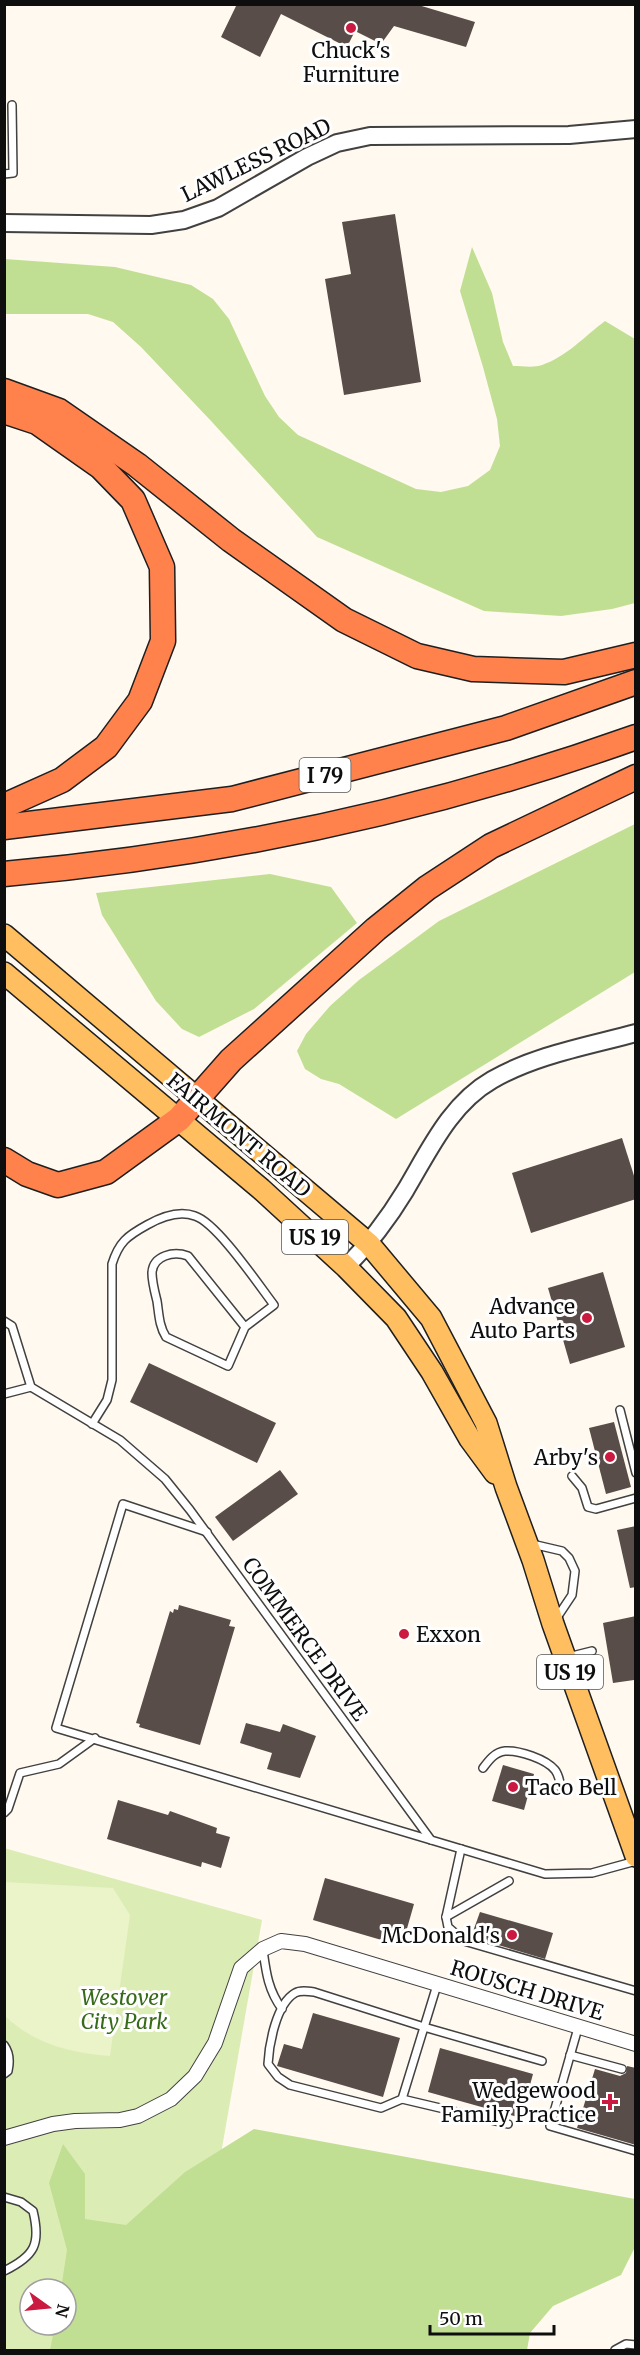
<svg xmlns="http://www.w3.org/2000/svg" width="640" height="2355" viewBox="0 0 640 2355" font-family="Merriweather,serif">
<rect width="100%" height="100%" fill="#fff9ef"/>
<path fill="#dbedb5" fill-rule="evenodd" d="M4 1848 262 1920 206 2239 525 2350H5ZM30 2289H66V2325H30Z"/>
<g fill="#c1df93">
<path d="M472 247 492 293 503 342 513 366C522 366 534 368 542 365 566 357 585 336 605 321L635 339V603L612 609 561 616 484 611 317 537 212 422 141 347 113 322 88 314H5V259L115 267 191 285 213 299 229 319 265 396 279 417 298 435 416 489 441 492 468 486 490 470 500 446 497 419 483 367 460 291Z"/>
<polygon points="635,824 635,972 396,1119 339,1084 321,1079 305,1069 297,1051 306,1034 330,1006 359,980 439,921"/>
<polygon points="270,874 331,887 357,923 254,1009 199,1037 182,1029 156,1001 102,915 96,893"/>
<polygon points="254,2129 635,2199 635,2247 621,2275 553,2306 530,2333 527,2350 50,2350 55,2325 66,2325 66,2289 61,2289 67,2250 49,2183 63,2144 85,2174 85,2219 126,2225 185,2172"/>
</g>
<path fill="#ebf3c8" d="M5 1882 113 1888 130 1915 110 2056C71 2053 34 2044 5 2016Z"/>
<g fill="#584d49">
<polygon points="237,4 415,4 475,22 466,47 394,26 381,44 355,31 347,47 281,14 260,57 221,37"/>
<polygon points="395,214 421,382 344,395 325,279 351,274 342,222"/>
<polygon points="622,1138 636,1182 636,1199 531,1233 512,1173"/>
<polygon points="603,1272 625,1347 570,1364 548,1288"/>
<polygon points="149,1363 276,1423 257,1463 130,1402"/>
<polygon points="614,1422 631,1487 606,1494 589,1428"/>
<polygon points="280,1470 298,1494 233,1541 215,1517"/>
<polygon points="636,1526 636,1587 630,1588 617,1530"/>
<polygon points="179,1605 231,1620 229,1626 235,1627 200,1745 139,1727 140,1724 136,1723 170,1611 173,1613 174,1609 178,1610"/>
<polygon points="636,1616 634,1680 613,1683 603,1623"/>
<polygon points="246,1723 280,1732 283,1724 316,1736 300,1778 267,1769 272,1753 240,1743"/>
<polygon points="503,1765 534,1774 524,1810 492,1801"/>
<polygon points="118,1800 168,1815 170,1811 217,1828 216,1833 230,1837 221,1868 202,1862 201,1867 107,1839"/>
<polygon points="325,1878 414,1904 402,1946 313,1920"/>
<polygon points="480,1912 553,1933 545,1959 471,1937"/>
<polygon points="313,2013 400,2038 383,2097 277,2066 284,2044 302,2049"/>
<polygon points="440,2048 533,2074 521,2118 428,2092"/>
<polygon points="627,2066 636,2068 636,2145 577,2128 595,2069 620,2076 626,2073"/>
</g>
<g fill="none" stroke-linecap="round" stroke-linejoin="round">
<g stroke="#414141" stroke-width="10">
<g id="service">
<polyline points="4,174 13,173 12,105"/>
<polyline points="4,1321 12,1326 31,1387 120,1440 165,1479 190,1510 431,1840 545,1874 592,1873 636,1861"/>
<polyline points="4,1394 31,1387"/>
<polyline points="620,1410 636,1473"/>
<path d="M92 1424 107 1400 112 1380V1264C119 1242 127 1236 147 1225 161 1217 179 1210 195 1216 217 1223 258 1284 274 1305L245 1327 188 1256C174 1251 153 1255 152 1273 152 1282 155 1293 157 1301 159 1314 159 1326 166 1337L228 1366 245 1327"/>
<polyline points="572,1476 582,1488 588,1507 596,1509 636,1498"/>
<polyline points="207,1532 123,1504 56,1728 431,1840"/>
<polyline points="532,1544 562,1551 569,1558 575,1571 572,1595 556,1619"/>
<polyline points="568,1657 592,1651"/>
<path d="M483 1768C489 1760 495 1752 505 1751 519 1750 546 1759 555 1770 559 1775 560 1782 561 1788"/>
<polyline points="4,1813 8,1809 20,1773 59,1764 95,1738"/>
<polyline points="461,1849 446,1917 448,1927 464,1941 636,1991"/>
<polyline points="446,1917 509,1881"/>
<path d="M263 1950C266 1972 268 1990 282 2009"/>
<path d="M437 1985 402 2099 381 2108 290 2085 278 2077 268 2064C269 2045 276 2004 295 1993 300 1990 307 1991 314 1992L424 2027 542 2061"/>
<polyline points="578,2028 550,2126 636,2151"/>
<path d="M4 2045C10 2053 10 2062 8 2071L4 2074"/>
<polyline points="570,2055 622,2069"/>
<polyline points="402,2099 508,2124"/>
<path d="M4 2197 21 2202 33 2211C41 2244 35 2256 4 2271"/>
<polyline points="615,2350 626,2344 636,2345"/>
</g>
</g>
<g stroke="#414141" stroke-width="16">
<polyline id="minor" points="4,2138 53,2124 75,2121 120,2120 138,2116 171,2099 195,2076 215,2043 241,1968 263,1949 281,1941 305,1944 636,2044"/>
</g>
<g stroke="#414141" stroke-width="20">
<g id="tertiary">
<polyline points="4,223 151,225 184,220 218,208 307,157 337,143 370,136 569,135 636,129"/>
<path d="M346 1267C369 1244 388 1219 405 1191 429 1151 450 1104 492 1080 535 1055 588 1046 636 1033"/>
</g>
</g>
<g stroke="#1f1f1f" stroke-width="24">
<g id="primary">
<polyline points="4,935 369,1244 431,1318 486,1423 506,1487 533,1560 553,1624 636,1856"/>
<polyline points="4,973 261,1189 346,1267 396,1318 432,1372 470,1439 495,1473"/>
</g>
</g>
<g stroke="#1f1f1f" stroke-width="27">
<g id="motorway">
<polyline points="4,391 59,411 137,465 231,540 344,620 417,656 473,669 564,672 636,655"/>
<polyline points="4,411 37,422 101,467 133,500 162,567 163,641 140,701 106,747 62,780 4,806"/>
<polyline points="4,827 232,799 506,728 636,682"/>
<path d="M4 874C220 855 432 810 636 737"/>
<polyline points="4,1160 27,1174 58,1185 106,1172 179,1119 231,1060 376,929 427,888 491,846 636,777"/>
</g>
</g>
<use href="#service" stroke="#fff" stroke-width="7"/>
<use href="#minor" stroke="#fff" stroke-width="14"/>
<use href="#tertiary" stroke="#fff" stroke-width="16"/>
<use href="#primary" stroke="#ffbe5f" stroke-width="21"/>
<use href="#motorway" stroke="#ff824d" stroke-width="24"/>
</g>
<g fill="#ca1a3f" stroke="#fff" stroke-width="2">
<circle cx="351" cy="28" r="6"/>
<circle cx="587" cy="1318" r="6"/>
<circle cx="610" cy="1457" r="6"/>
<circle cx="404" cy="1634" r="6"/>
<circle cx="513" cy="1787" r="6"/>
<circle cx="512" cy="1935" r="6"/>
<path d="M607 2093h6v6h6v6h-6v6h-6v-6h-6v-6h6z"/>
</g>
<g text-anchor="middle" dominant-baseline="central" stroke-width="6" stroke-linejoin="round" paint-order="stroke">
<g fill="#fff" stroke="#565656" stroke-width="1.5">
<rect x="299.5" y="758" width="51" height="34" rx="4.5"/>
<rect x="282" y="1220" width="66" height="34" rx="4.5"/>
<rect x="537" y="1655" width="66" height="34" rx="4.5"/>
</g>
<g font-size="20" font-weight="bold" fill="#0e0e0e">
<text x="325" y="775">I 79</text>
<text x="315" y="1237">US 19</text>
<text x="570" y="1672">US 19</text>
</g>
<g font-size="21" fill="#0e0e0e" stroke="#fff" text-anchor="end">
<text x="351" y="50" text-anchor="middle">Chuck's<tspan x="351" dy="24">Furniture</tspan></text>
<text x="575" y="1306">Advance<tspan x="575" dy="24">Auto Parts</tspan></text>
<text x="598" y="1457">Arby's</text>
<text x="416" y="1634" text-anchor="start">Exxon</text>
<text x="525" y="1787" text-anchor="start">Taco Bell</text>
<text x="500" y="1935">McDonald's</text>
<text x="596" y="2090">Wedgewood<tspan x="596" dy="24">Family Practice</tspan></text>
</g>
<g font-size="21" fill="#0e0e0e" stroke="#fff">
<text transform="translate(256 160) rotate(-26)">LAWLESS ROAD</text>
<text transform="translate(239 1135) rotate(40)">FAIRMONT ROAD</text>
<text transform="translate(305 1639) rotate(54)">COMMERCE DRIVE</text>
<text transform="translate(527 1990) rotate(17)">ROUSCH DRIVE</text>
</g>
<g font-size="21" font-style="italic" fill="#376b19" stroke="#fff">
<text x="124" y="1997">Westover<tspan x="124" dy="24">City Park</tspan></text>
</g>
</g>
<rect width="640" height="2355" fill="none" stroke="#0e0e0e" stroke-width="12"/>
<g transform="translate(48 2307) rotate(105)"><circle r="28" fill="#ffffff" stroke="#9f9f9f" stroke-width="1.5"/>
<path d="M0-4.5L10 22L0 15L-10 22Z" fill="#ca1a3f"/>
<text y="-9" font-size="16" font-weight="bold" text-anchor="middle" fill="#0e0e0e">N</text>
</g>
<path d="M430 2325v9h124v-9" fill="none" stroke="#0e0e0e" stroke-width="3"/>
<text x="439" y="2325" font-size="18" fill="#0e0e0e" stroke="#ffffff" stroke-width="4.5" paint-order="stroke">50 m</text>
</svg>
